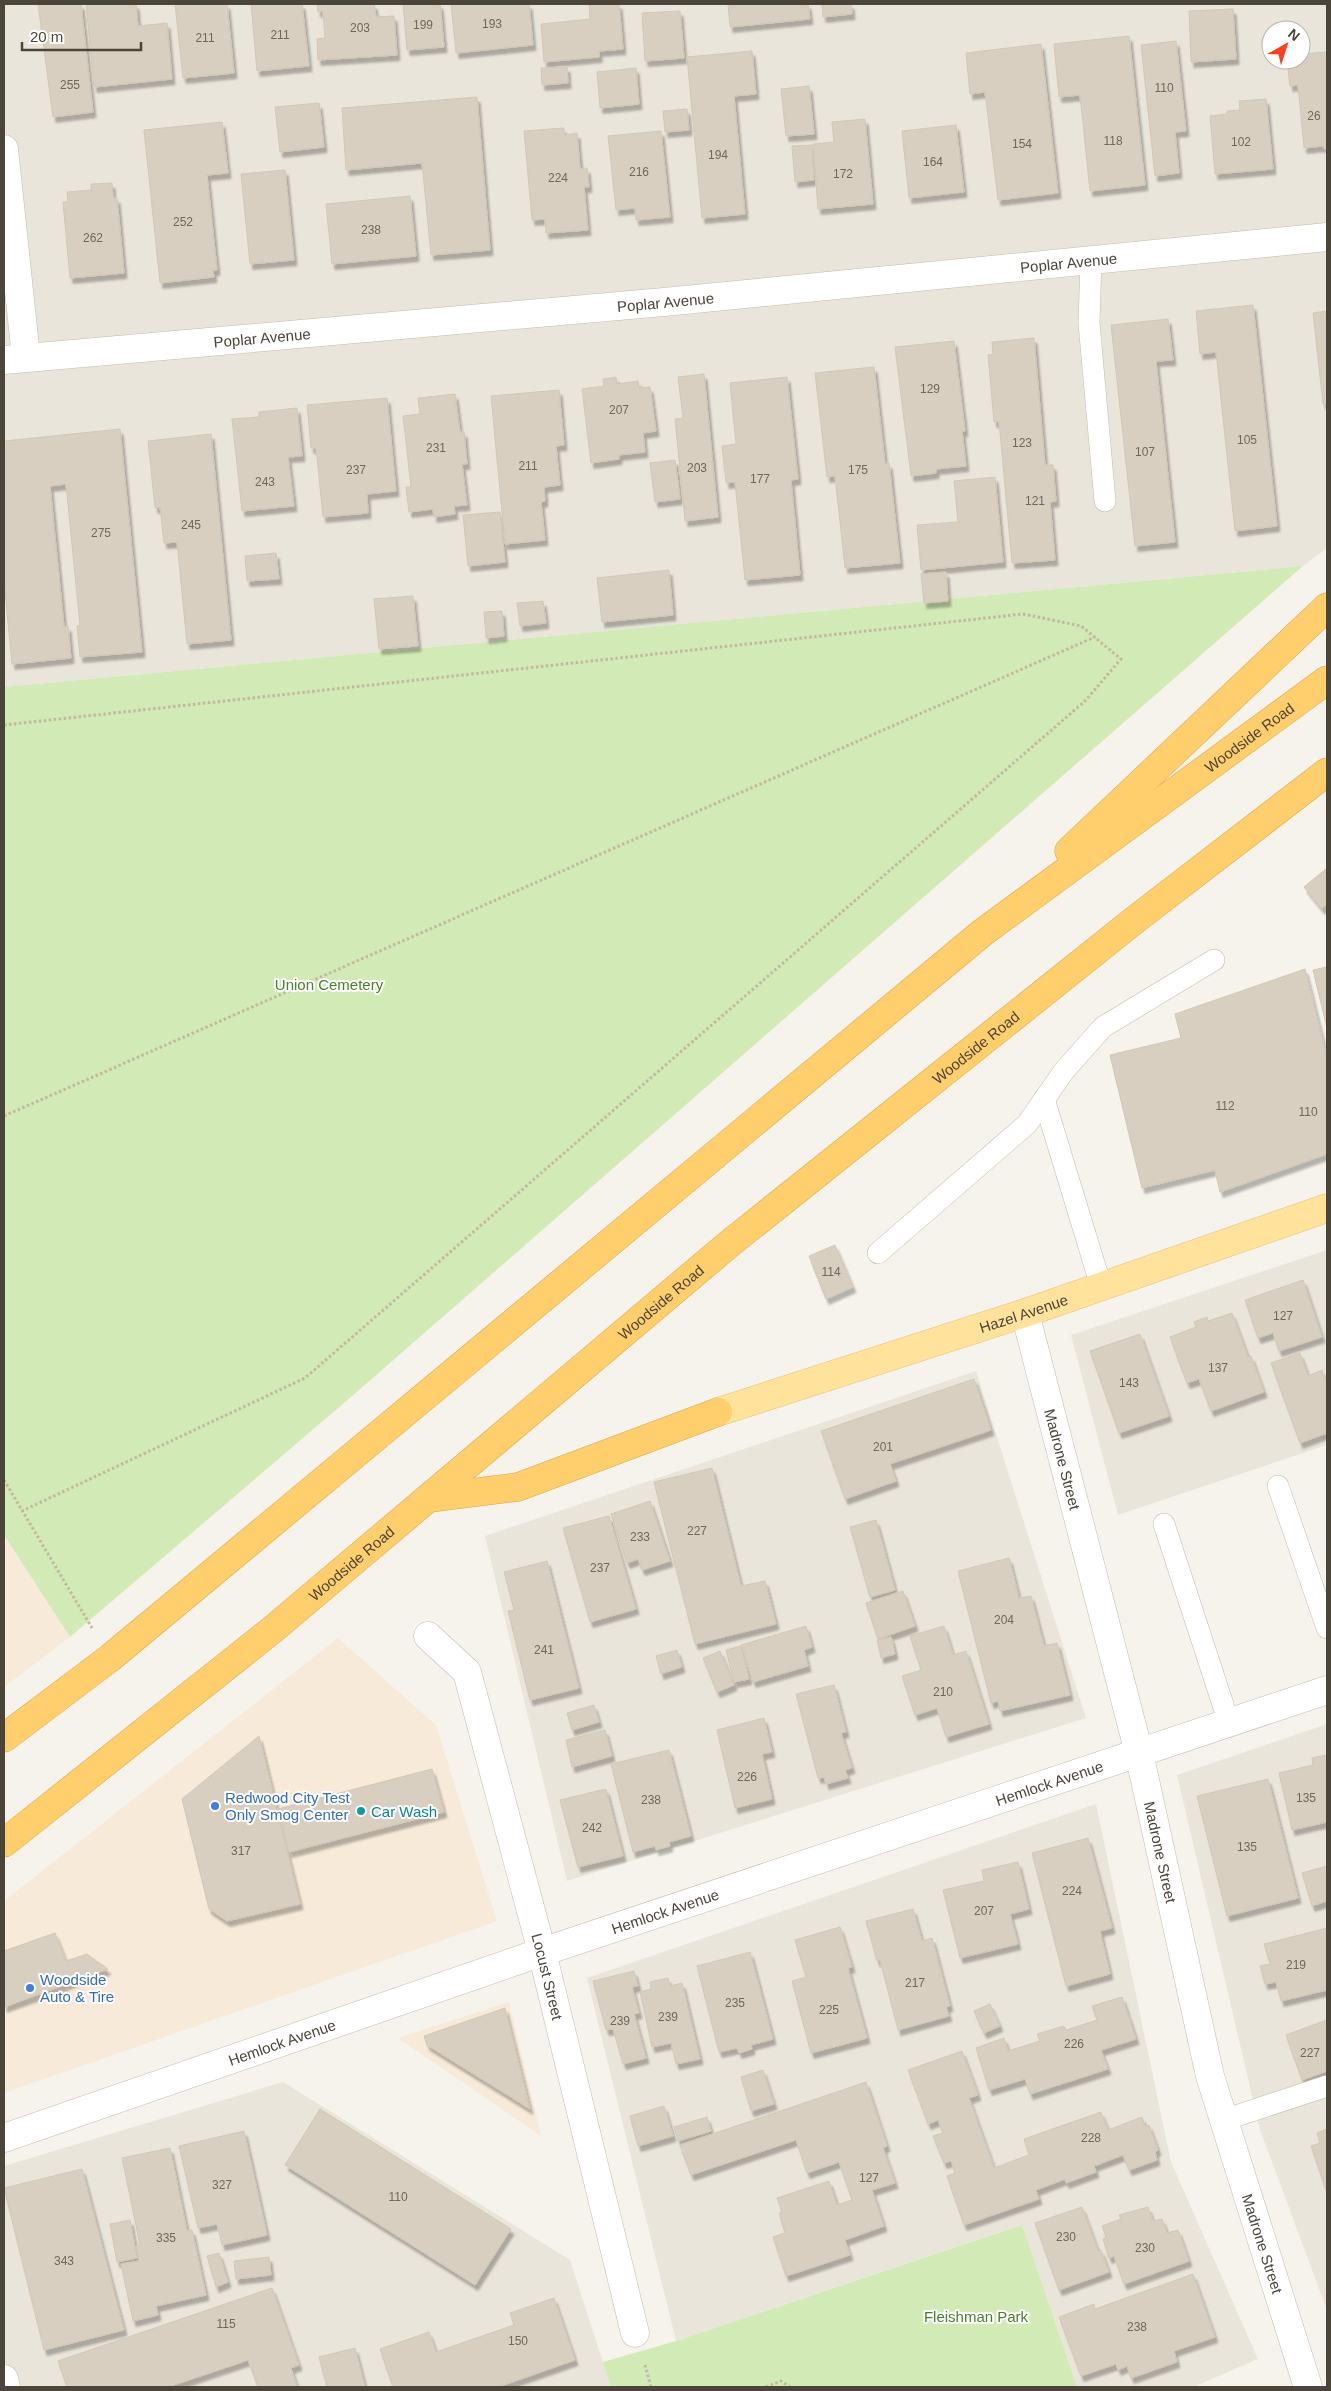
<svg xmlns="http://www.w3.org/2000/svg" width="1331" height="2391" viewBox="0 0 1331 2391" font-family="Arial,sans-serif">
<defs>
<filter id="shadow"><feDropShadow dx="3" dy="5.5" stdDeviation="1" flood-color="#0004"/></filter>
</defs>
<rect width="100%" height="100%" fill="#f6f3ec"/>
<g fill="#eae5da" fill-rule="evenodd">
<path d="M4 4H1327V548L1303 566 4 687ZM1271 30H1301V60H1271Z"/>
<polygon points="1327,1250 1327,1445 1118,1515 1071,1335"/>
<polygon points="976,1371 1086,1718 567,1881 485,1536"/>
<polygon points="1327,1724 1327,2310 1260,2130 1177,1775"/>
<polygon points="1096,1804 1171,2162 1258,2359 1193,2387 1077,2387 1021,2225 676,2341 587,1978"/>
<polygon points="283,2082 570,2260 611,2387 4,2387 4,2166"/>
</g>
<g fill="#f7ead8">
<polygon points="4,1535 70,1637 4,1687"/>
<polygon points="338,1638 436,1725 497,1921 4,2093 4,1901"/>
<polygon points="509,2002 541,2136 398,2038"/>
</g>
<g fill="#d2eab5">
<polygon points="1303,566 351,1397 70,1637 4,1535 4,687"/>
<polygon points="1022,2225 1077,2387 611,2387 603,2362 676,2341"/>
</g>
<g fill="#d8cfc1" stroke="#d3c7b4" filter="url(#shadow)">
<polygon points="38,4 81,4 93,112 53,117"/>
<polygon points="86,4 136,4 138,26 167,23 172,79 94,87"/>
<polygon points="175,4 227,4 234,73 183,78"/>
<polygon points="251,4 302,4 309,66 257,71"/>
<polygon points="317,4 374,4 376,17 394,16 397,55 318,60 317,39 325,38 323,11 318,12"/>
<polygon points="403,4 440,4 444,47 407,50"/>
<polygon points="451,4 529,4 533,45 456,53"/>
<polygon points="589,4 619,4 623,49 599,51 599,57 544,62 541,24 590,19"/>
<polygon points="728,4 808,4 810,19 730,27"/>
<polygon points="822,4 851,4 852,14 823,17"/>
<polygon points="1233,9 1236,59 1191,62 1189,11"/>
<polygon points="680,11 684,58 645,61 642,13"/>
<polygon points="1129,36 1145,185 1090,191 1080,95 1059,97 1054,44"/>
<polygon points="1176,41 1186,131 1175,132 1179,173 1155,176 1141,45"/>
<polygon points="1041,44 1058,193 998,200 985,92 970,94 966,53"/>
<polygon points="752,51 756,94 734,96 745,214 702,218 687,57"/>
<polygon points="1327,52 1327,149 1324,149 1323,146 1304,148 1298,85 1290,86 1287,60 1301,60 1301,54"/>
<polygon points="567,67 568,83 542,85 541,68"/>
<polygon points="636,68 639,104 600,108 597,72"/>
<polygon points="809,86 814,134 786,136 781,89"/>
<polygon points="477,97 490,250 431,255 422,163 346,170 342,108"/>
<polygon points="1266,99 1273,169 1215,174 1210,116 1227,114 1227,111 1240,110 1239,101"/>
<polygon points="319,103 324,147 280,152 275,107"/>
<polygon points="687,109 689,130 665,132 663,111"/>
<polygon points="865,119 873,204 818,209 813,144 834,142 832,122"/>
<polygon points="222,122 228,173 207,175 217,270 213,270 214,277 160,283 144,130"/>
<polygon points="956,125 964,192 909,198 902,131"/>
<polygon points="564,128 564,135 577,133 580,169 587,168 589,187 584,187 588,230 546,233 545,219 532,220 524,131"/>
<polygon points="661,131 670,217 636,220 635,208 616,210 608,136"/>
<polygon points="812,145 814,180 795,182 792,146"/>
<polygon points="285,170 294,260 250,264 241,174"/>
<polygon points="112,183 113,198 117,198 124,273 70,278 63,202 68,202 67,192 91,190 91,184"/>
<polygon points="410,196 416,256 332,264 326,204"/>
<polygon points="1253,305 1277,526 1235,531 1216,352 1200,354 1196,311"/>
<polygon points="1327,311 1327,404 1323,404 1313,313"/>
<polygon points="1168,319 1173,360 1156,361 1175,542 1135,546 1111,325"/>
<polygon points="1034,338 1045,465 1053,465 1056,501 1050,502 1055,560 1012,563 999,421 994,422 988,355 993,354 992,342"/>
<polygon points="954,341 965,431 962,431 966,466 936,469 936,473 911,476 895,347"/>
<polygon points="874,367 885,464 889,463 900,563 845,568 835,476 827,477 815,373"/>
<polygon points="704,374 718,517 685,521 675,419 683,418 678,377"/>
<polygon points="616,377 617,384 638,381 639,388 650,387 656,431 643,433 645,452 619,455 619,459 591,463 582,389 604,386 603,379"/>
<polygon points="787,377 798,479 791,480 800,575 745,580 735,482 726,483 722,446 736,444 730,383"/>
<polygon points="559,390 564,445 556,446 560,485 544,487 545,501 541,502 545,540 505,544 491,396"/>
<polygon points="455,394 460,432 464,432 467,464 462,464 467,505 454,506 455,514 434,517 433,509 409,512 406,487 411,487 403,416 420,414 418,398"/>
<polygon points="387,398 396,491 367,494 368,513 323,517 316,448 311,448 307,405"/>
<polygon points="297,408 302,456 288,457 294,506 242,511 232,419 259,417 259,412"/>
<polygon points="120,429 142,652 80,657 77,626 80,625 66,484 50,486 64,627 68,626 71,658 12,664 4,580 4,441"/>
<polygon points="211,434 231,640 187,644 177,542 164,543 160,507 155,508 148,441"/>
<polygon points="675,460 680,499 655,502 650,463"/>
<polygon points="995,477 1003,562 921,570 917,525 958,522 954,481"/>
<polygon points="500,512 505,562 468,566 463,515"/>
<polygon points="276,553 279,579 247,581 245,556"/>
<polygon points="669,570 673,615 602,622 597,578"/>
<polygon points="946,572 948,601 924,603 921,574"/>
<polygon points="413,596 418,646 379,649 374,599"/>
<polygon points="543,601 546,623 520,626 517,603"/>
<polygon points="502,611 504,636 486,638 484,612"/>
<polygon points="1327,868 1327,904 1322,909 1304,887"/>
<polygon points="1327,967 1327,1028 1313,970"/>
<polygon points="1305,969 1327,1058 1327,1154 1220,1192 1215,1170 1142,1188 1110,1055 1181,1038 1175,1014"/>
<polygon points="835,1245 853,1287 826,1299 809,1256"/>
<polygon points="1303,1280 1322,1337 1279,1351 1273,1333 1258,1338 1245,1300"/>
<polygon points="1232,1313 1248,1357 1251,1356 1264,1392 1211,1411 1199,1379 1187,1383 1170,1337 1196,1327 1194,1322 1207,1317 1208,1321"/>
<polygon points="1140,1334 1169,1416 1119,1433 1090,1351"/>
<polygon points="1300,1353 1308,1376 1322,1370 1327,1384 1327,1433 1300,1443 1271,1363"/>
<polygon points="974,1379 991,1430 890,1464 896,1481 845,1499 821,1431"/>
<polygon points="712,1468 741,1586 765,1581 776,1624 695,1644 654,1482"/>
<polygon points="650,1501 670,1561 642,1570 638,1559 627,1563 611,1514"/>
<polygon points="609,1516 636,1609 590,1622 563,1528"/>
<polygon points="876,1520 895,1590 870,1597 850,1527"/>
<polygon points="1009,1558 1019,1598 1031,1596 1044,1646 1057,1643 1070,1695 1000,1711 998,1701 991,1703 958,1571"/>
<polygon points="547,1561 579,1688 530,1700 508,1611 514,1610 504,1572"/>
<polygon points="903,1591 915,1626 878,1639 866,1603"/>
<polygon points="806,1626 812,1647 804,1650 808,1666 753,1682 741,1645"/>
<polygon points="944,1626 953,1655 966,1651 989,1724 946,1737 937,1708 915,1715 902,1676 921,1670 910,1636"/>
<polygon points="891,1637 895,1654 881,1658 877,1640"/>
<polygon points="741,1646 749,1679 734,1682 726,1650"/>
<polygon points="677,1650 682,1667 661,1674 656,1656"/>
<polygon points="720,1651 734,1685 717,1692 703,1658"/>
<polygon points="834,1685 846,1732 841,1733 852,1768 845,1770 848,1778 826,1784 824,1777 818,1778 796,1694"/>
<polygon points="594,1705 599,1722 572,1730 567,1713"/>
<polygon points="764,1718 772,1752 762,1754 772,1799 735,1808 717,1730"/>
<polygon points="605,1730 612,1756 572,1767 566,1740"/>
<polygon points="259,1736 300,1904 227,1921 209,1909 182,1799"/>
<polygon points="669,1750 691,1836 669,1842 670,1846 656,1850 655,1846 633,1852 611,1764"/>
<polygon points="1327,1755 1327,1822 1292,1830 1279,1773 1313,1765 1312,1758"/>
<polygon points="432,1769 444,1812 289,1852 278,1809"/>
<polygon points="1268,1779 1298,1898 1227,1916 1197,1796"/>
<polygon points="606,1789 623,1856 578,1867 560,1800"/>
<polygon points="1088,1838 1112,1928 1100,1931 1110,1974 1066,1986 1032,1853"/>
<polygon points="1018,1862 1029,1909 1010,1914 1018,1944 960,1958 943,1890 984,1881 982,1870"/>
<polygon points="1327,1866 1327,1901 1312,1906 1302,1873"/>
<polygon points="913,1909 922,1941 932,1938 950,2006 946,2007 949,2016 898,2030 880,1960 877,1961 866,1921"/>
<polygon points="840,1927 852,1967 848,1968 867,2038 811,2053 792,1981 806,1977 795,1940"/>
<polygon points="1327,1928 1327,1990 1281,2001 1276,1982 1265,1984 1260,1966 1270,1964 1264,1944"/>
<polygon points="55,1933 66,1961 87,1954 108,1969 4,2007 4,1951"/>
<polygon points="750,1952 773,2039 751,2045 752,2049 739,2053 737,2048 719,2052 697,1966"/>
<polygon points="634,1971 638,1986 632,1987 639,2013 634,2014 646,2058 623,2064 613,2029 606,2030 593,1981"/>
<polygon points="668,1978 670,1986 682,1983 700,2059 676,2064 671,2043 652,2047 640,1992 651,1989 650,1982"/>
<polygon points="1122,1997 1136,2039 1101,2050 1108,2069 1030,2094 1025,2079 989,2090 976,2048 1004,2038 1008,2051 1040,2041 1037,2034 1064,2026 1066,2030 1097,2020 1092,2006"/>
<polygon points="990,2004 1000,2026 984,2033 974,2011"/>
<polygon points="505,2008 530,2109 427,2045 424,2036"/>
<polygon points="1327,2020 1327,2071 1302,2080 1286,2035"/>
<polygon points="962,2051 978,2095 969,2098 994,2168 1029,2155 1024,2139 1101,2112 1108,2130 1142,2117 1145,2126 1149,2125 1158,2150 1155,2152 1157,2160 1129,2170 1123,2155 1094,2166 1096,2172 1066,2183 1065,2179 1036,2190 1039,2199 964,2225 947,2176 955,2173 951,2161 944,2163 933,2136 943,2133 938,2120 928,2124 908,2070"/>
<polygon points="763,2070 774,2104 751,2111 741,2077"/>
<polygon points="866,2082 887,2146 883,2148 895,2183 872,2190 884,2226 845,2240 850,2255 786,2276 773,2237 785,2233 779,2213 782,2212 777,2198 829,2181 837,2205 852,2200 839,2162 807,2173 796,2140 691,2175 680,2145"/>
<polygon points="664,2106 673,2136 638,2146 630,2116"/>
<polygon points="320,2109 511,2229 475,2285 285,2165"/>
<polygon points="707,2117 711,2131 678,2141 674,2127"/>
<polygon points="1327,2129 1327,2189 1326,2190 1311,2146 1320,2143 1317,2133"/>
<polygon points="244,2131 267,2235 222,2245 217,2224 198,2228 179,2146"/>
<polygon points="170,2148 187,2231 192,2230 206,2295 156,2306 158,2315 133,2321 121,2264 139,2261 136,2246 140,2245 122,2158"/>
<polygon points="82,2169 124,2330 44,2350 4,2188"/>
<polygon points="1082,2207 1098,2251 1101,2250 1109,2272 1059,2290 1035,2223"/>
<polygon points="1148,2207 1153,2221 1162,2219 1167,2233 1178,2230 1189,2261 1124,2284 1114,2256 1109,2258 1103,2239 1106,2237 1102,2226 1121,2219 1119,2215"/>
<polygon points="130,2220 137,2258 117,2262 110,2224"/>
<polygon points="219,2253 228,2282 216,2287 207,2256"/>
<polygon points="269,2257 271,2275 236,2279 234,2261"/>
<polygon points="1193,2274 1215,2337 1174,2351 1177,2362 1131,2378 1127,2366 1118,2370 1116,2364 1081,2376 1059,2317 1094,2304 1095,2309"/>
<polygon points="272,2288 299,2365 291,2368 297,2387 258,2387 248,2360 168,2387 67,2387 58,2361"/>
<polygon points="554,2298 575,2360 498,2387 393,2387 380,2349 429,2332 436,2352 514,2325 510,2313"/>
<polygon points="355,2348 365,2387 327,2387 319,2357"/>
</g>
<g fill="none" stroke-linecap="round" stroke-linejoin="round">
<g stroke="#c2bbae" stroke-width="22">
<g id="lane">
<polyline points="1091,260 1089,323 1105,501"/>
<polyline points="1044,1099 1101,1286"/>
<polyline points="878,1253 1027,1124 1064,1071 1103,1027 1214,960"/>
<polyline points="1278,1486 1327,1628"/>
<polyline points="1164,1524 1229,1723"/>
<polyline points="1224,2120 1327,2086"/>
</g>
</g>
<g stroke="#c2bbae" stroke-width="29">
<g id="street">
<polyline points="4,149 26,357"/>
<path id="s1" d="M4 360 664 302 1327 237"/>
<path id="s2" d="M1025 1313 1139 1753 1210 2076 1308 2387"/>
<path id="s3" d="M428 1636 467 1672 542 1952 635 2333"/>
<path id="s4" d="M4 2138 542 1952 1327 1690"/>
<polyline points="4,2379 6,2387"/>
</g>
</g>
<g stroke="#e6c16a" stroke-width="29">
<g id="primary">
<path id="s5" d="M718 1412 1025 1313 1327 1208"/>
</g>
</g>
<g stroke="#e0a43c" stroke-width="29">
<g id="highway">
<polyline points="1069,851 1327,607"/>
<polyline points="429,1498 518,1487 718,1412"/>
<path id="s6" d="M4 1738 110 1658 982 933 1327 680"/>
<path id="s7" d="M4 1843 272 1630 729 1244 1136 919 1327 772"/>
</g>
</g>
<g stroke="#c4b79f" stroke-width="3" stroke-dasharray="2.5 2.5" stroke-linecap="butt">
<polyline points="4,725 1023,614 1081,626 1121,659 1085,701 305,1378 22,1511"/>
<polyline points="4,1116 1095,637"/>
<polyline points="4,1480 92,1628"/>
<polyline points="645,2365 651,2387"/>
<polyline points="766,2387 781,2381 790,2387"/>
</g>
<use href="#lane" stroke="#fff" stroke-width="21"/>
<use href="#street" stroke="#fff" stroke-width="28"/>
<use href="#primary" stroke="#ffe39c" stroke-width="28"/>
<use href="#highway" stroke="#ffcf6e" stroke-width="28"/>
</g>
<g fill="#3f7fe0" stroke="#fff" stroke-width="2">
<circle cx="215" cy="1806" r="5"/>
<circle cx="30" cy="1988" r="5"/>
</g>
<circle fill="#0f9aa8" stroke="#fff" stroke-width="2" cx="361" cy="1811" r="5"/>
<g text-anchor="middle" dominant-baseline="central" stroke-width="4" stroke-linejoin="round" paint-order="stroke">
<g font-size="12" fill="#6e675b">
<text x="492" y="24">193</text>
<text x="423" y="25">199</text>
<text x="360" y="28">203</text>
<text x="280" y="35">211</text>
<text x="205" y="38">211</text>
<text x="70" y="85">255</text>
<text x="1164" y="88">110</text>
<text x="1314" y="116">26</text>
<text x="1113" y="141">118</text>
<text x="1241" y="142">102</text>
<text x="1022" y="144">154</text>
<text x="718" y="155">194</text>
<text x="933" y="162">164</text>
<text x="639" y="172">216</text>
<text x="843" y="174">172</text>
<text x="558" y="178">224</text>
<text x="183" y="222">252</text>
<text x="371" y="230">238</text>
<text x="93" y="238">262</text>
<text x="930" y="389">129</text>
<text x="619" y="410">207</text>
<text x="1247" y="440">105</text>
<text x="1022" y="443">123</text>
<text x="436" y="448">231</text>
<text x="1145" y="452">107</text>
<text x="528" y="466">211</text>
<text x="697" y="468">203</text>
<text x="356" y="470">237</text>
<text x="858" y="470">175</text>
<text x="760" y="479">177</text>
<text x="265" y="482">243</text>
<text x="1035" y="501">121</text>
<text x="191" y="525">245</text>
<text x="101" y="533">275</text>
<text x="1225" y="1106">112</text>
<text x="1308" y="1112">110</text>
<text x="831" y="1272">114</text>
<text x="1283" y="1316">127</text>
<text x="1218" y="1368">137</text>
<text x="1129" y="1383">143</text>
<text x="883" y="1447">201</text>
<text x="697" y="1531">227</text>
<text x="640" y="1537">233</text>
<text x="600" y="1568">237</text>
<text x="1004" y="1620">204</text>
<text x="544" y="1650">241</text>
<text x="943" y="1692">210</text>
<text x="747" y="1777">226</text>
<text x="1306" y="1798">135</text>
<text x="651" y="1800">238</text>
<text x="592" y="1828">242</text>
<text x="1247" y="1847">135</text>
<text x="241" y="1851">317</text>
<text x="1072" y="1891">224</text>
<text x="984" y="1911">207</text>
<text x="1296" y="1965">219</text>
<text x="915" y="1983">217</text>
<text x="735" y="2003">235</text>
<text x="829" y="2010">225</text>
<text x="668" y="2017">239</text>
<text x="620" y="2021">239</text>
<text x="1074" y="2044">226</text>
<text x="1310" y="2053">227</text>
<text x="1091" y="2138">228</text>
<text x="869" y="2178">127</text>
<text x="222" y="2185">327</text>
<text x="398" y="2197">110</text>
<text x="1066" y="2237">230</text>
<text x="166" y="2238">335</text>
<text x="1145" y="2248">230</text>
<text x="64" y="2261">343</text>
<text x="226" y="2324">115</text>
<text x="1137" y="2327">238</text>
<text x="518" y="2341">150</text>
</g>
<g font-size="15" fill="#4b4439" stroke="#fff">
<text stroke="none"><textPath href="#s1" startOffset="1069">Poplar Avenue</textPath></text>
<text stroke="none"><textPath href="#s1" startOffset="664">Poplar Avenue</textPath></text>
<text stroke="none"><textPath href="#s1" startOffset="259">Poplar Avenue</textPath></text>
<text stroke="none"><textPath href="#s6" startOffset="1598">Woodside Road</textPath></text>
<text stroke="none"><textPath href="#s7" startOffset="1256">Woodside Road</textPath></text>
<text stroke="none"><textPath href="#s7" startOffset="851">Woodside Road</textPath></text>
<text stroke="none"><textPath href="#s5" startOffset="321">Hazel Avenue</textPath></text>
<text stroke="none"><textPath href="#s2" startOffset="151">Madrone Street</textPath></text>
<text stroke="none"><textPath href="#s7" startOffset="446">Woodside Road</textPath></text>
<text stroke="none"><textPath href="#s4" startOffset="1104">Hemlock Avenue</textPath></text>
<text stroke="none"><textPath href="#s2" startOffset="556">Madrone Street</textPath></text>
<text stroke="none"><textPath href="#s4" startOffset="699">Hemlock Avenue</textPath></text>
<text stroke="none"><textPath href="#s3" startOffset="368">Locust Street</textPath></text>
<text stroke="none"><textPath href="#s4" startOffset="294">Hemlock Avenue</textPath></text>
<text stroke="none"><textPath href="#s2" startOffset="961">Madrone Street</textPath></text>
</g>
<g font-size="15" fill="#4a7f2a" stroke="#fff">
<text x="329" y="984">Union Cemetery</text>
<text x="976" y="2316">Fleishman Park</text>
</g>
<g font-size="15" fill="#366cbe" stroke="#fff" text-anchor="start">
<text x="225" y="1797">Redwood City Test<tspan x="225" dy="17">Only Smog Center</tspan></text>
<text x="40" y="1979">Woodside<tspan x="40" dy="17">Auto &amp; Tire</tspan></text>
</g>
<g font-size="15" fill="#0d838f" stroke="#fff" text-anchor="start">
<text x="371" y="1811">Car Wash</text>
</g>
</g>
<rect width="1331" height="2391" fill="none" stroke="#4b4439" stroke-width="10"/>
<g transform="translate(1286 45) rotate(39)"><circle r="24" fill="#ffffff" stroke="#b7b4b0"/>
<path d="M0-4L9 19L0 12L-9 19Z" fill="#fc3f1d"/>
<text y="-8" font-size="14" font-weight="bold" text-anchor="middle" fill="#4b4439">N</text>
</g>
<path d="M22 42v8h119v-8" fill="none" stroke="#4b4439" stroke-width="2.5"/>
<text x="30" y="42" font-size="15" fill="#4b4439" stroke="#ffffff" stroke-width="4" paint-order="stroke">20 m</text>
</svg>
